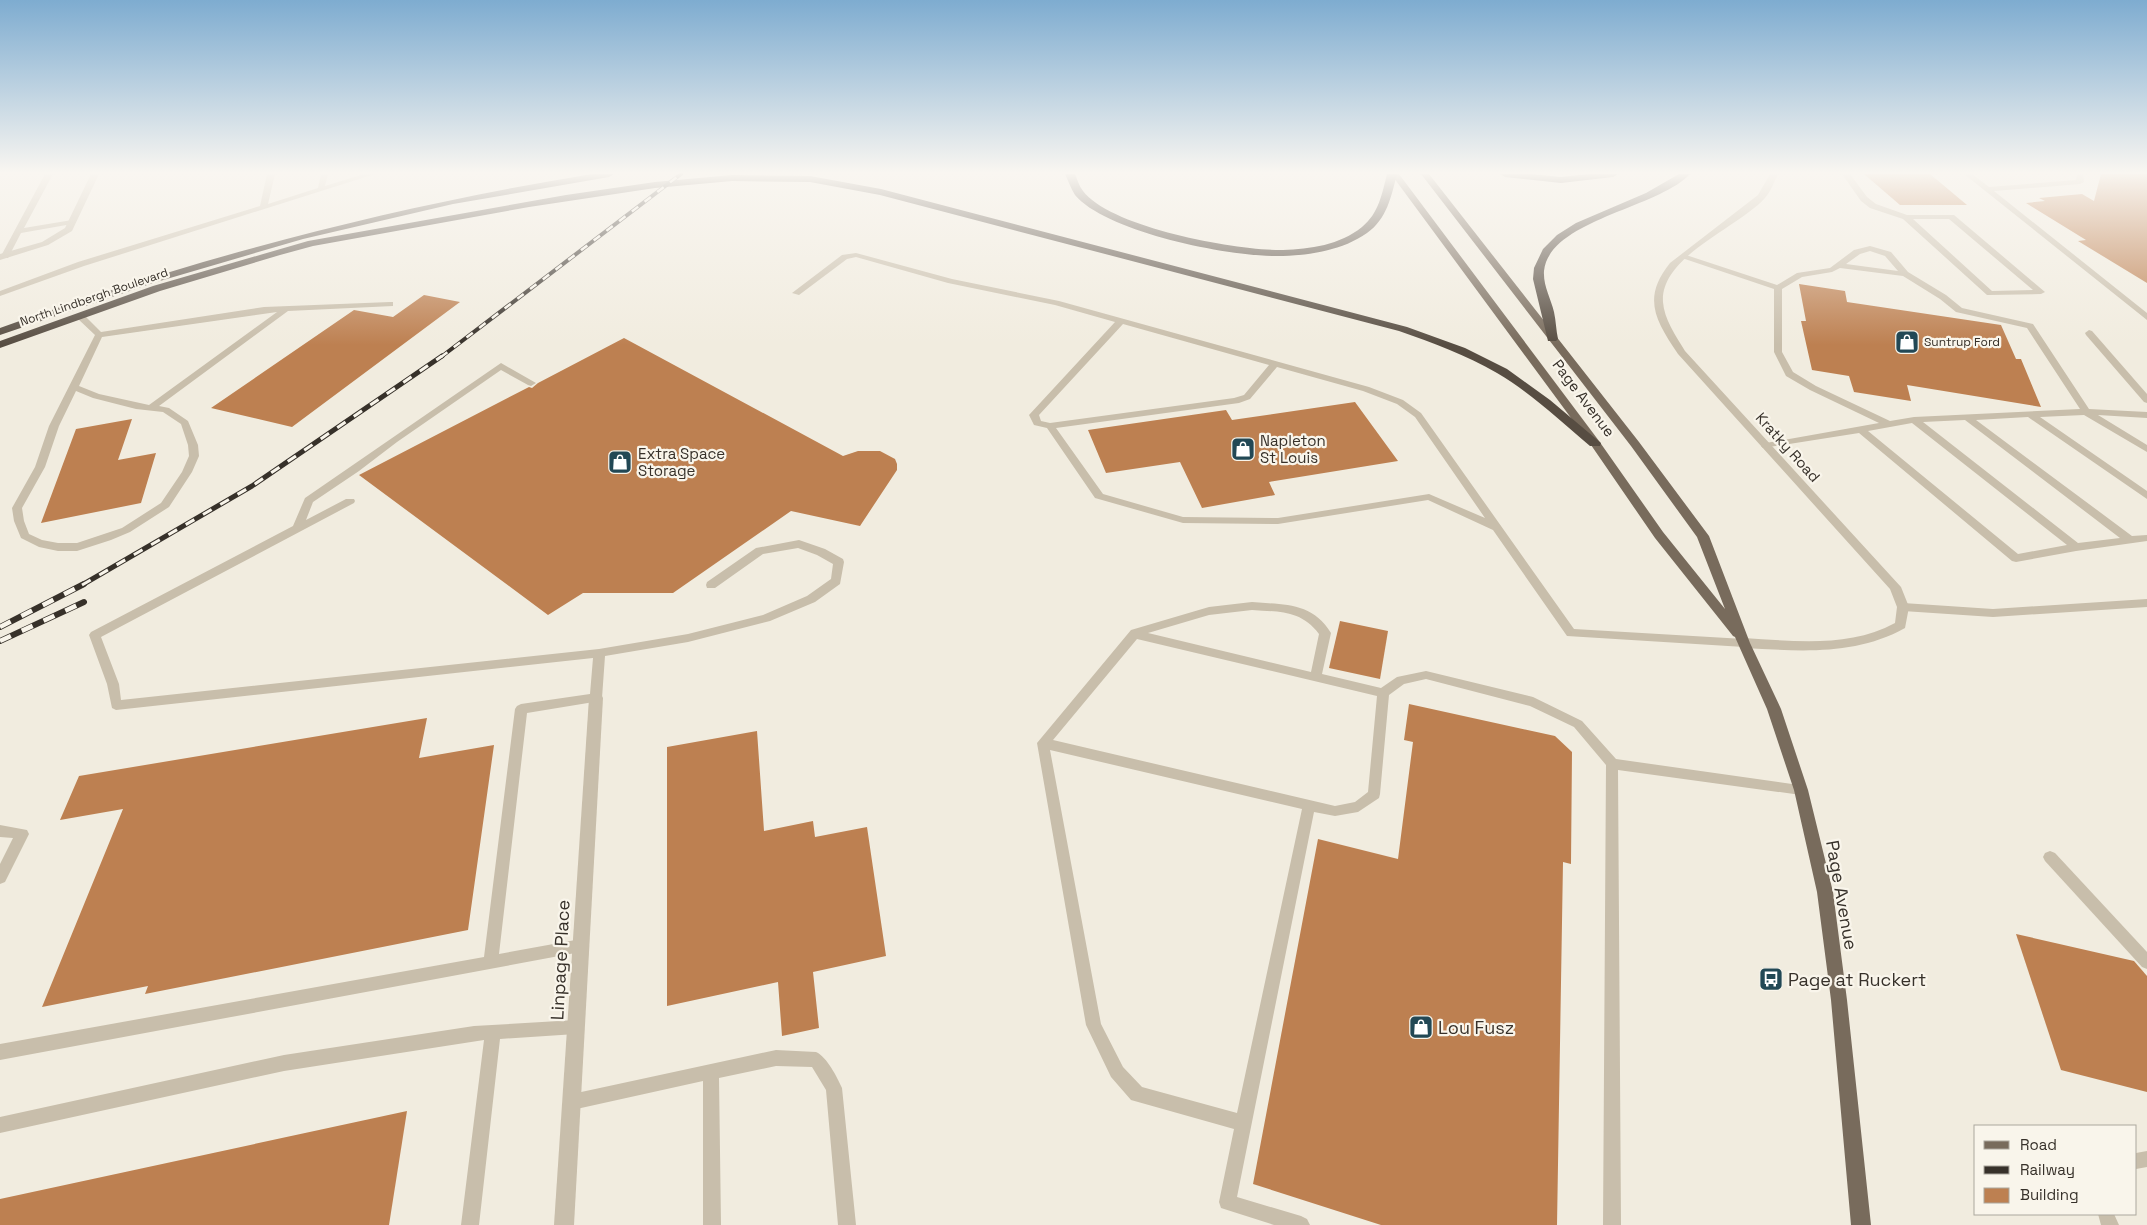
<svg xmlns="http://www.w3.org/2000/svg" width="2147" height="1225" viewBox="0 0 2147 1225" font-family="'Space Grotesk',sans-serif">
<rect width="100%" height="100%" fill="#f1ecdf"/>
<g fill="#bd8051">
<polygon points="1864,174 1930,174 1967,205 1900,205"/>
<polygon points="2101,174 2147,174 2147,283 2078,241 2086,240 2026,203 2045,201 2039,198 2082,194 2094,201"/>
<polygon points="1799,284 1845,291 1847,302 2001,325 2016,359 2021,359 2041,407 1907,385 1911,401 1854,392 1849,376 1812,370 1801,321 1806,321"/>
<polygon points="424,295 460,302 292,427 211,408 354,310 393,317"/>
<polygon points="624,338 843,456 858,451 880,451 895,459 897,464 897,470 860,526 791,511 673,593 583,593 548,615 359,475 529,387 532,388 538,383"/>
<polygon points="1355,402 1398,461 1269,482 1275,495 1202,508 1180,462 1106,473 1088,430 1226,410 1232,420"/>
<polygon points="132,419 118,460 156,453 141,503 41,523 76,429"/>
<polygon points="1340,621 1388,631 1380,679 1329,668"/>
<polygon points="1409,704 1555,736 1572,752 1571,864 1563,862 1557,1225 1381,1225 1253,1184 1318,839 1398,859 1413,742 1404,740"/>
<polygon points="427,718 419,758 494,745 468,930 145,994 148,986 42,1007 123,809 60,820 79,776"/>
<polygon points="757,731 764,831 813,821 815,837 867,827 886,956 813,972 819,1028 782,1036 778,982 667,1006 667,747"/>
<polygon points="2016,934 2134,961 2147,976 2147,1092 2061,1070"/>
<polygon points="407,1111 389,1225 0,1225 0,1199"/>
</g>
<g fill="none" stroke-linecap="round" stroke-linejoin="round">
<g fill="#c8beab" fill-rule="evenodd">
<polygon points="45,174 53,174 24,228 72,220 76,222 72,224 21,233 8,258 2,258 1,256"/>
<polygon points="267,174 275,174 268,204 318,188 321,174 328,174 325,186 364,174 375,174 84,266 0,296 0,291 78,262 260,206"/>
<path d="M1842 174H1850L1867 197 1876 204 1907 215H1954L2045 292 2041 294 1987 295 1903 219 1870 208 1861 201ZM1913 219H1949L2033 290 1992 291Z"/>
<polygon points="1964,174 1972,174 1989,187 2076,180 2077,174 2083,174 2084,182 2080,184 1994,191 2147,313 2147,320"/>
<path d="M1870 246 1891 252 1908 272 1946 295 1962 308 2033 324 2089 409 2147 412V418L2098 415 2147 445V452L2084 415 2040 417 2147 491V499L2028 417 1976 420 2132 536 2147 535V541L2076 551 2016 562 2012 561 1859 433 1763 448 1761 446 1763 444 1766 443 1879 423 1810 390 1786 376 1774 352V289L1679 257 1686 255 1777 285 1797 273 1830 268 1854 250ZM1870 251 1885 256 1898 271 1846 264 1860 254ZM1840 268 1903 276 1940 299 1956 312 2027 328 2080 409 1914 417 1890 421 1816 386 1793 372 1782 352V289L1802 277 1832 272ZM1965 420 2120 538 2078 543 1923 422ZM1912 423 2067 545 2018 554 1868 431Z"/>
<path d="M856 253 952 279 1059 301 1369 387 1403 400 1421 413 1574 629 1744 639 1750 643 1744 647 1567 636 1493 530 1428 500 1278 524 1183 523 1095 498 1047 428 1034 425 1029 415 1115 322 1055 305 948 283 856 257 847 259 799 295 792 293 842 255ZM1123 324 1269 365 1244 395 1234 398 1050 423 1041 421 1039 415ZM1277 367 1363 391 1397 404 1415 417 1485 518 1429 494 1278 518 1183 517 1103 494 1056 428 1239 403 1250 399Z"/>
<path d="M390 302H393V306L288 311 159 406 169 408 188 421 198 445 199 456 192 472 169 507 130 532 111 540 77 551H58L39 547 21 538 14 521 12 508 35 467 49 426 95 335 77 318V314H83L101 332 264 307ZM277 312 149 405 99 394 79 386 102 337ZM76 391 93 398 136 409 163 412 181 424 188 445 189 456 182 472 161 503 122 528 77 543H58L42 540 29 534 24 521 22 508 45 467 59 426Z"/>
<polygon points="2089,330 2092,331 2147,394 2147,403 2144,402 2086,335 2085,333"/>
<polygon points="501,363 536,383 531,386 528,385 501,370 397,442 359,471 313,502 306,520 346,499 354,499 355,501 354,503 101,637 119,684 121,700 599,649 688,634 763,615 807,596 831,579 833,564 817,555 798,548 763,554 715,588 707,588 706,585 707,582 756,548 799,540 825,549 843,559 844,562 840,584 815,602 770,621 688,642 605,656 602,698 600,701 527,713 499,954 581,939 586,941 588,946 586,951 0,1060 0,1044 484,957 515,709 517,706 521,704 590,694 593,658 116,710 112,708 107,684 89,635 91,632 293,526 305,498"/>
<polygon points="2147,599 2147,607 1993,617 1903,611 1897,607 1903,603 1993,609"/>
<path d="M1252 602C1284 605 1312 602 1331 633L1322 674 1381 688 1397 677 1426 671 1533 697 1582 721 1616 759 1806 786 1807 790 1806 794 1801 795 1618 770 1621 1225H1603L1606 765 1574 727 1530 706 1426 679 1404 684 1389 695 1380 794 1379 798 1358 812 1335 816 1314 812 1237 1197 1301 1216 1307 1219 1310 1225H1274L1221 1208 1219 1202 1234 1129 1131 1100 1111 1077 1086 1025 1037 743 1131 630 1209 607ZM1252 610C1279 612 1301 610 1319 634L1311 672 1148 633 1209 615ZM1137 639 1377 696 1368 792 1355 802 1335 806 1053 740ZM1050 750 1302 809 1237 1113 1142 1087 1123 1067 1101 1024Z"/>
<polygon points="0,825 27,830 29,834 5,882 0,884 0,864 13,838 0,837"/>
<polygon points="2050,851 2055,853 2147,952 2147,969 2142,967 2045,861 2043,857 2045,853"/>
<polygon points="576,1020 581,1022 584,1027 581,1032 576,1034 500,1039 479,1225 461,1225 484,1040 284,1071 0,1133 0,1117 284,1055 474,1026"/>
<path d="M776 1050 816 1052C827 1057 837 1077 842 1088L856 1225H838L826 1090 812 1067 776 1066 719 1078 721 1225H703V1081L572 1110 566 1108 564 1102 566 1096 572 1094Z"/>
<polygon points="2147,1151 2147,1167 2136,1169 2136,1153"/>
<polygon points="2098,1214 2114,1214 2119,1225 2101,1225"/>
</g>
<g fill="#c8beab" fill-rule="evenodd">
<polygon points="91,174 99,174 72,231 48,245 0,260 0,254 42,242 65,228"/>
<path d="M1770 174H1778C1774 182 1771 191 1765 198 1738 228 1660 256 1663 302 1664 319 1676 336 1685 351L1901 587 1909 607 1905 628C1855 656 1800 651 1744 648L1739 646 1738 643 1739 640 1744 638C1795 641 1849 648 1895 623L1897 607 1890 589 1678 354C1655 320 1642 298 1670 263L1758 195Z"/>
<polygon points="596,693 601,694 603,698 574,1225 554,1225 589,698 591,694"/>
</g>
<polygon fill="#786b5c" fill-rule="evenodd" points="1391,174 1399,174 1599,441 1663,532 1725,609 1697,537 1631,446 1421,174 1429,174 1639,442 1709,536 1750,643 1781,709 1808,790 1833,892 1847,1000 1871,1225 1851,1225 1831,1000 1817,892 1794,790 1767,709 1735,637 1733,636 1655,538 1591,445"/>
<g fill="#574d42" fill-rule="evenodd">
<path d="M592 174H614L609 177 453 204 303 239 153 283 0 335V328C193 259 389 207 592 174Z"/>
<path d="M1065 174H1075C1077 179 1079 186 1083 191 1111 228 1238 251 1283 250 1310 249 1340 245 1362 227 1379 213 1382 194 1387 174H1397C1391 197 1387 219 1367 233 1343 250 1311 255 1283 256 1234 258 1107 233 1075 195 1071 189 1068 180 1065 174Z"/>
<polygon points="1500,174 1531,174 1561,177 1589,174 1618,174 1613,177 1561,183 1505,177"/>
<path d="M1679 174H1690C1659 208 1549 220 1544 271 1543 286 1551 299 1554 312 1556 321 1556 330 1558 339L1556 341H1548L1533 279 1534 268 1543 249 1557 235 1576 223 1646 193Z"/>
<path d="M732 175 810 176 881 189 1407 327 1465 348 1507 369 1550 400 1601 443 1600 446H1590C1560 421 1531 393 1497 373 1466 355 1433 343 1399 331L880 195 810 182 732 181 655 188 529 207 313 246 280 255 160 291 0 348V341L153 286 308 241 566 195 655 182Z"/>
</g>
<g stroke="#37312a" stroke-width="4">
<polyline id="rail-far2" points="441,357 681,174"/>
</g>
<g stroke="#37312a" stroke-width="5">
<polyline id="rail-far1" points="82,585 252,486 442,356"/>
</g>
<g stroke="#37312a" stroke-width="6">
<g id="rail">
<polyline points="0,627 84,584"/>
<polyline points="0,641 84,602"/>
</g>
</g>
<use href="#rail-far2" stroke="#f9f5eb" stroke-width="2.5" stroke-dasharray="8" stroke-linecap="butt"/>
<use href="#rail-far1" stroke="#f9f5eb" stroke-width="3" stroke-dasharray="10" stroke-linecap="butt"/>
<use href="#rail" stroke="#f9f5eb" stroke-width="4.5" stroke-dasharray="12" stroke-linecap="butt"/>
</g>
<linearGradient id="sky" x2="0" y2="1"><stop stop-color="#7eacd0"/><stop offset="0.5" stop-color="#f9f6f1"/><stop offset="1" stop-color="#f9f6f1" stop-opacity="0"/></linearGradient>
<rect width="2147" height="345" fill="url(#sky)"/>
<defs>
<g id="shop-square" transform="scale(1.25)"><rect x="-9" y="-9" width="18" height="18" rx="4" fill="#224855" stroke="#f9f5eb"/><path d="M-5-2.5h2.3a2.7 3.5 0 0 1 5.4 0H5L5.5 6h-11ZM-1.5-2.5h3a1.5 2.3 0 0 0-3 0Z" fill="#fff"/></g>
<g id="bus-square" transform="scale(1.25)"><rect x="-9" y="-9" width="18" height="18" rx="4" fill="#224855" stroke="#f9f5eb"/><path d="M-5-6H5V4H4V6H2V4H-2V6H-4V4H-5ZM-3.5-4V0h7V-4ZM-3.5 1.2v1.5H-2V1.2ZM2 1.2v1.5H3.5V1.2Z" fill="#fff"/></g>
</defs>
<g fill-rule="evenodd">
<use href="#shop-square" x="1907" y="342"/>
<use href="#shop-square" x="1243" y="449"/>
<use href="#shop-square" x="620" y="462"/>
<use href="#bus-square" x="1771" y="979"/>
<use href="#shop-square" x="1421" y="1027"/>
</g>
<g text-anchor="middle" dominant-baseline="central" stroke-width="4.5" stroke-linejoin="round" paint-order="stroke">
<g font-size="12" fill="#37312a" stroke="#f9f5eb">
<text transform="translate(94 297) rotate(-19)">North Lindbergh Boulevard</text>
</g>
<g font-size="12" fill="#37312a" stroke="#f9f5eb" text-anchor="start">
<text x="1924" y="342">Suntrup Ford</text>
</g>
<g font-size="15" fill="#37312a" stroke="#f9f5eb">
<text transform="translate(1584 398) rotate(53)">Page Avenue</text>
<text transform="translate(1788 447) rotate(48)">Kratky Road</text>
</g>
<g font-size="15" fill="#37312a" stroke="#f9f5eb" text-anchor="start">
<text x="1260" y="440">Napleton<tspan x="1260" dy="17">St Louis</tspan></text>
<text x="638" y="453">Extra Space<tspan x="638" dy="17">Storage</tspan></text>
</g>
<g font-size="18" fill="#37312a" stroke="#f9f5eb">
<text transform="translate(1842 895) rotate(80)">Page Avenue</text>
<text transform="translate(560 960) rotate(-87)">Linpage Place</text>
</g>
<g font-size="18" fill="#37312a" stroke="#f9f5eb" text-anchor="start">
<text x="1788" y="979">Page at Ruckert</text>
<text x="1438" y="1027">Lou Fusz</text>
</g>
</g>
<rect x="1974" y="1125" width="162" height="90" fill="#f9f5eb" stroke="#aba79e"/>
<rect x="1984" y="1141" width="25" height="8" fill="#786b5c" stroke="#aba79e"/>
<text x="2020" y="1150" font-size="15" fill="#37312a">Road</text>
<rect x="1984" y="1166" width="25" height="8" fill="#37312a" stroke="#aba79e"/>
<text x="2020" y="1175" font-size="15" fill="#37312a">Railway</text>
<rect x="1984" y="1188" width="25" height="15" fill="#bd8051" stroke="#aba79e"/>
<text x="2020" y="1200" font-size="15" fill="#37312a">Building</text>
</svg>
